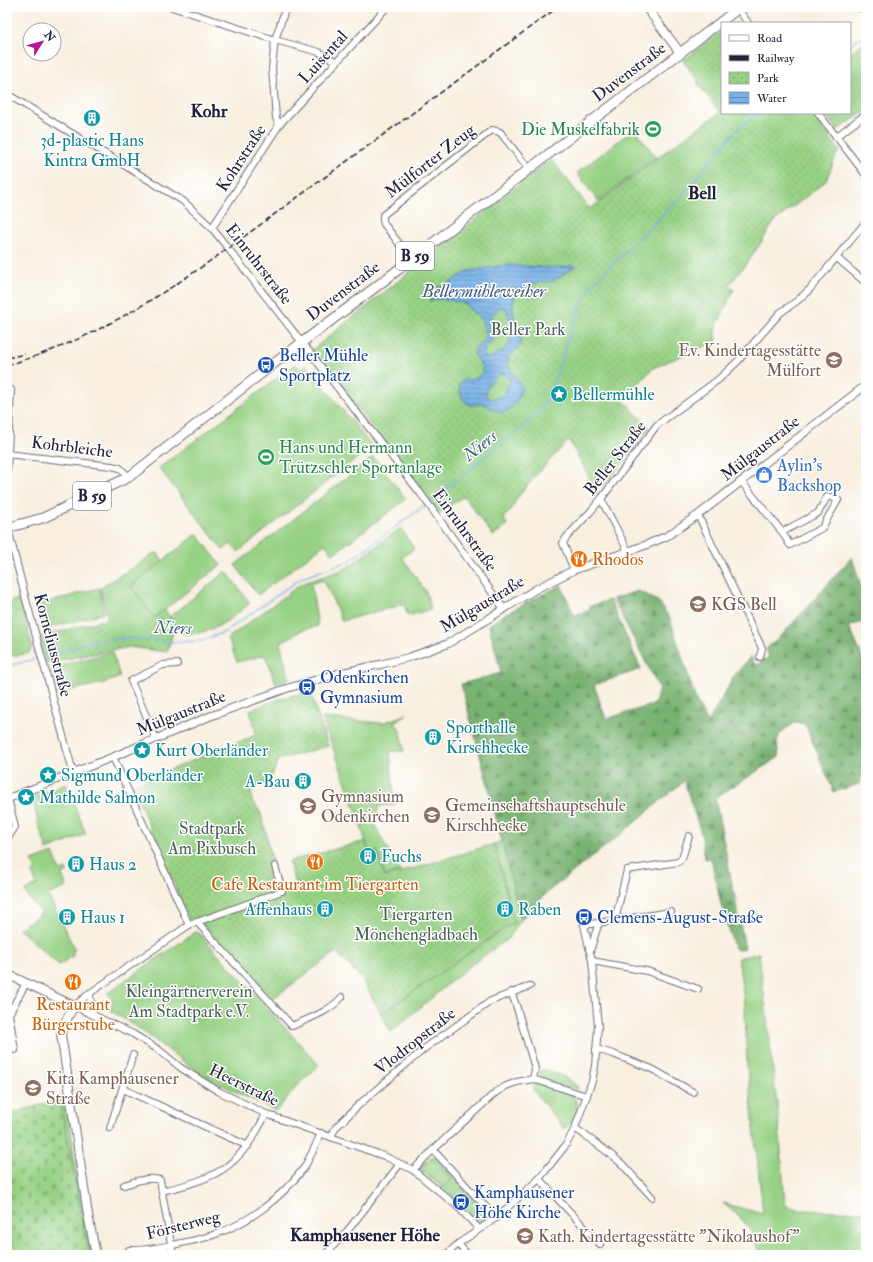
<svg xmlns="http://www.w3.org/2000/svg" width="873" height="1262" viewBox="0 0 873 1262" font-family="'IM FELL Double Pica',serif">
<defs>
<pattern id="forest-firs" width="22" height="20" patternUnits="userSpaceOnUse"><rect width="22" height="20" fill="#79b372"/><path d="M5 1l3.5 6h-7zM16 11l3.5 6h-7z" fill="#63915f"/></pattern>
<pattern id="cemetery-stones" width="16" height="16" patternUnits="userSpaceOnUse"><rect width="16" height="16" fill="#97d184"/><path d="M2 7V4a2 2 0 0 1 4 0v3zM10 15v-3a2 2 0 0 1 4 0v3z" fill="#82b373"/></pattern>
<pattern id="park-dots" width="8" height="8" patternUnits="userSpaceOnUse"><rect width="8" height="8" fill="#97d184"/><path d="M2 2h.1M6 6h.1" fill="none" stroke="#82b373" stroke-width="1.8" stroke-linecap="round"/></pattern>
<pattern id="water-rules" width="6" height="5" patternUnits="userSpaceOnUse"><rect width="6" height="5" fill="#76b0e6"/><path d="M0 2.5h6" fill="none" stroke="#608fbc"/></pattern>
</defs>
<rect width="100%" height="100%" fill="#fff"/>
<filter id="ink" filterUnits="userSpaceOnUse"><feTurbulence type="fractalNoise" baseFrequency=".025" numOctaves="2"/><feDisplacementMap in="SourceGraphic" scale="8" xChannelSelector="R" yChannelSelector="G"/><feConvolveMatrix kernelMatrix="1 2 1 2 8 2 1 2 1" color-interpolation-filters="sRGB"/></filter>
<filter id="wash" filterUnits="userSpaceOnUse"><feTurbulence type="fractalNoise" baseFrequency=".012" numOctaves="4" result="noise"/><feDisplacementMap in="SourceGraphic" scale="16" xChannelSelector="R" yChannelSelector="G"/><feGaussianBlur stdDeviation="0.9" result="paint"/><feColorMatrix in="noise" values="0 0 0 0 0 0 0 0 0 0 0 0 0 0 0 0 0 1.4 0 .05"/><feComposite in="paint" operator="in"/></filter>
<g filter="url(#wash)">
<rect width="100%" height="100%" fill="#f8efdf"/>
<g fill="#97d184" stroke="#5c7a60">
<polygon points="634,129 656,157 598,201 577,173"/>
<polygon points="296,364 300,369 306,365 372,446 238,552 231,544 223,550 159,468"/>
<polygon points="373,457 406,499 333,554 325,544 258,595 235,565"/>
<polygon points="401,528 414,549 402,557 426,592 431,609 408,616 404,604 342,621 324,580 311,584 318,626 302,630 280,643 289,678 276,684 265,655 237,662 228,638 301,584 345,569"/>
<polygon points="197,534 221,565 154,618 131,586"/>
<path d="M226 571 250 603C228 621 214 634 184 634L175 626 170 617Z"/>
<polygon points="99,588 104,613 42,630 37,605"/>
<polygon points="20,599 32,646 29,653 7,657 7,602"/>
<polygon points="112,652 120,677 107,682 59,693 51,668"/>
<polygon points="407,714 395,722 401,732 404,751 390,751 395,805 379,806 374,824 400,872 385,876 378,851 369,852 356,810 322,718 383,723"/>
<polygon points="66,784 86,834 47,850 39,826 32,798"/>
<polygon points="502,841 521,920 509,938 468,967 391,1032 381,1014 514,922 494,844"/>
<polygon points="53,853 60,871 66,869 67,873 62,875 67,887 48,895 75,950 72,952 74,955 59,965 19,929 42,913 29,899 25,891 37,885 32,873 36,871 32,861"/>
<polygon points="197,931 319,1065 300,1083 276,1111 203,1076 140,1029 111,1011 113,1000 107,993"/>
<path d="M759 953 778 1112 785 1205 800 1210 866 1212V1255H760C753 1228 744 1220 723 1203L763 1214 748 1071 747 1070 745 1007 738 958Z"/>
<path d="M546 1070C554 1072 576 1080 578 1089 567 1088 541 1082 539 1071Z"/>
<path d="M536 1084 548 1086 574 1095 573 1097C574 1098 577 1101 577 1103 580 1110 571 1125 564 1129L535 1092 533 1089Z"/>
<polygon points="66,1097 78,1181 92,1255 90,1255 83,1224 60,1099"/>
<path d="M432 1156 434 1157 435 1156 486 1212 488 1218C479 1230 469 1211 463 1204L464 1203 461 1200 459 1201 418 1169Z"/>
</g>
<polygon fill="url(#forest-firs)" stroke="#4e6a56" points="852,557 866,604 866,621 849,626 866,666 866,703 861,705 866,720 866,775 862,777 859,784 834,792 805,724 796,722 780,733 777,742 779,757 715,798 745,948 737,950 734,947 721,904 711,858 705,859 701,833 684,781 621,834 550,890 521,920 490,793 461,684 501,673 489,625 505,614 561,585 574,615 590,610 590,606 610,600 641,669 594,685 606,719 655,704 659,688 613,599 638,591 647,595 659,602 670,619 696,700 708,723 734,676 751,656 753,662 756,665 769,657 766,649 782,635"/>
<polygon fill="url(#cemetery-stones)" stroke="#5c7a60" points="60,1099 83,1224 90,1255 7,1255 7,1115"/>
<g fill="url(#park-dots)" stroke="#5c7a60">
<polygon points="722,30 722,110 719,111 698,84 698,80 683,61"/>
<polygon points="866,41 866,111 837,130 824,113 850,113 850,53"/>
<path d="M722 111V113H812L840 151 836 156 826 181 775 221 750 259 729 285 734 289 715 330 717 341 653 368 623 400 650 428 606 483 595 488 569 440C553 457 536 474 521 493 514 501 513 512 503 517L507 525 493 536 464 496 439 513 312 350 551 159 590 209 674 145Z"/>
<polygon points="157,552 163,561 131,586 154,618 165,610 170,617 175,626 167,652 129,647 45,663 39,637 108,619 100,588"/>
<polygon points="310,691 328,746 278,760 270,781 256,787 251,793 252,801 260,811 264,824 275,874 284,894 296,889 289,861 366,841 369,852 377,851 385,877 494,844 514,922 381,1014 362,979 336,952 272,999 203,925 191,924 132,785 256,735 250,710 279,699"/>
<path d="M430 1159C440 1161 446 1173 452 1180L445 1187 426 1173 422 1168 428 1161Z"/>
</g>
<path fill="url(#water-rules)" stroke="#4c6990" fill-rule="evenodd" d="M506 265C529 265 550 271 572 265L576 266C568 271 560 278 552 281 549 282 546 282 543 282 530 284 514 290 513 305 512 319 522 332 521 345 518 349 512 352 509 356 503 366 519 379 522 388 519 398 511 415 498 412 493 410 489 406 484 404 480 403 475 406 471 405 462 403 460 393 459 385L463 380C474 379 477 381 483 370L480 363 474 355V350L487 336 480 317 471 311 466 304C455 301 440 297 429 301L438 292V287L444 286 468 271ZM500 307 505 308C512 317 514 339 506 348 501 353 495 355 489 358L485 357C480 346 495 343 495 333L489 324C489 317 495 312 500 307ZM499 374H504L510 380 504 396 489 399 486 393 488 385Z"/>
<g fill="none" stroke-linecap="round" stroke-linejoin="round">
<g stroke="#76b0e6" stroke-width="1.5">
<polyline points="850,45 866,33"/>
<polyline points="430,502 530,420 547,400 559,367 570,333 581,305 593,284 680,198 736,130 759,113"/>
<polyline points="44,657 93,641 130,638 172,642 200,641 225,632 301,578 349,561 427,504"/>
<polyline points="7,666 40,658"/>
<polyline points="324,889 340,887"/>
</g>
</g>
</g>
<g filter="url(#ink)">
<g fill="none" stroke-linecap="round" stroke-linejoin="round">
<g stroke="#6d6a74" stroke-width="8">
<g id="minor">
<polyline points="172,7 275,40 319,52 337,62"/>
<polyline points="858,7 859,8"/>
<polyline points="738,9 748,23"/>
<polyline points="7,94 183,201 212,228 421,494 504,609"/>
<polyline points="818,113 866,175"/>
<polyline points="279,125 387,7"/>
<polyline points="836,137 866,114"/>
<polyline points="212,228 279,125 276,118 272,68 275,40 286,7"/>
<polyline points="837,258 866,283"/>
<polyline points="411,259 384,224 383,220 383,215 492,130 500,132 529,169"/>
<polyline points="7,454 112,466 120,468 129,477"/>
<polyline points="7,473 11,390"/>
<polyline points="741,481 782,532 790,545 822,528 838,500 832,497 827,497 818,513 782,532"/>
<polyline points="601,499 628,551"/>
<polyline points="698,515 762,648 760,657"/>
<polyline points="7,525 25,596 73,772"/>
<polyline points="574,570 563,543 566,538 591,511 601,499 657,425 719,379 738,361 780,313 797,301 810,289 866,222"/>
<polyline points="156,739 131,681 163,665 177,664"/>
<polyline points="113,757 189,925"/>
<polyline points="7,839 15,827 8,798"/>
<polyline points="275,866 282,891 189,925 90,993 74,1006 133,1034 159,1050 181,1068 218,1091 266,1114 384,1156 413,1170 457,1206 479,1229"/>
<polyline points="615,920 627,870 678,862 682,858 689,836"/>
<path d="M197 922 292 1026C310 1018 329 1012 342 997"/>
<polyline points="590,951 599,922"/>
<polyline points="592,961 647,971 698,989"/>
<polyline points="511,992 516,1005 534,1065 535,1069 533,1079"/>
<polyline points="90,993 91,1009 94,1015"/>
<polyline points="596,1049 613,1054 652,1069 693,1092"/>
<polyline points="15,1050 9,1014 26,983"/>
<polyline points="123,1089 248,1146"/>
<polyline points="110,1128 133,1055"/>
<polyline points="575,1128 609,1153 622,1164 652,1197"/>
<polyline points="331,1137 336,1127 363,1101 424,1049 491,1001 530,986"/>
<polyline points="433,1150 495,1093 506,1086 517,1082 533,1079 587,1096"/>
<polyline points="413,1170 433,1150 496,1218"/>
<polyline points="539,1179 600,1244"/>
<path d="M124 1185C134 1182 149 1176 160 1180L173 1255"/>
<path d="M162 1191C218 1178 240 1167 266 1114"/>
<polyline points="458,1244 468,1255"/>
<path d="M129 1250C145 1251 161 1247 177 1244 190 1241 203 1239 216 1234 250 1222 281 1198 303 1169 310 1158 316 1145 321 1133"/>
<polyline points="325,1255 348,1230 400,1164"/>
<polyline points="446,1255 458,1244 496,1218 539,1179 566,1145 575,1128 592,1081 595,1066 598,1026 592,961 584,925 671,912"/>
</g>
</g>
<g stroke="#6d6a74" stroke-width="9">
<polyline id="tertiary" points="7,799 113,757 208,717 285,689 336,674 382,664 410,657 447,644 467,632 536,589 574,570 646,545 667,536 698,515 866,385"/>
</g>
<g stroke="#6d6a74" stroke-width="10">
<g id="secondary">
<polyline points="646,7 681,54"/>
<polyline points="7,974 74,1006 63,1026 61,1034 88,1215 96,1255"/>
</g>
</g>
<g stroke="#6d6a74" stroke-width="11">
<polyline id="primary" points="7,528 43,518 129,477 272,365 373,289 740,7"/>
</g>
<use href="#minor" stroke="#fff" stroke-width="6"/>
<use href="#tertiary" stroke="#fff" stroke-width="7"/>
<use href="#secondary" stroke="#fff" stroke-width="8"/>
<use href="#primary" stroke="#fff" stroke-width="9"/>
<g stroke="#22223b" stroke-width="1.5" stroke-dasharray="6 3" stroke-linecap="butt">
<polyline points="7,358 25,354"/>
<path d="M7 365C120 334 213 259 306 191 390 130 474 68 558 7"/>
</g>
</g>
</g>
<defs>
<g id="building-disc" transform="scale(0.9)"><circle r="9.5" fill="#0f9aa8" stroke="#fff"/><path d="M-4-6H4V6H1V3H-1V6H-4ZM-2.5-4.3h1.7v1.8h-1.7ZM.8-4.3h1.7v1.8H.8ZM-2.5-1h1.7V.8h-1.7ZM.8-1h1.7V.8H.8Z" fill="#fff"/></g>
<g id="stadium-disc" transform="scale(0.9)"><circle r="9.5" fill="#2e9e5b" stroke="#fff"/><path d="M0-5a6.5 5 0 1 0 0 10a6.5 5 0 1 0 0-10ZM-3.5-1.8h7v3.6h-7Z" fill="#fff"/></g>
<g id="school-disc" transform="scale(0.9)"><circle r="9.5" fill="#8d6e63" stroke="#fff"/><path d="M0-5L7-2L0 1L-7-2ZM-4 1L0 2.5L4 1V4Q0 6-4 4Z" fill="#fff"/></g>
<g id="bus-disc" transform="scale(0.9)"><circle r="9.5" fill="#1a4fb4" stroke="#fff"/><path d="M-5-6H5V4H4V6H2V4H-2V6H-4V4H-5ZM-3.5-4V0h7V-4ZM-3.5 1.2v1.5H-2V1.2ZM2 1.2v1.5H3.5V1.2Z" fill="#fff"/></g>
<g id="sight-disc" transform="scale(0.9)"><circle r="9.5" fill="#0f9aa8" stroke="#fff"/><path d="M0-6L1.8-2.2L6-1.7L2.9 1.2L3.7 5.4L0 3.3L-3.7 5.4L-2.9 1.2L-6-1.7L-1.8-2.2Z" fill="#fff"/></g>
<g id="shop-disc" transform="scale(0.9)"><circle r="9.5" fill="#3f7fe0" stroke="#fff"/><path d="M-5-2.5h2.3a2.7 3.5 0 0 1 5.4 0H5L5.5 6h-11ZM-1.5-2.5h3a1.5 2.3 0 0 0-3 0Z" fill="#fff"/></g>
<g id="restaurant-disc" transform="scale(0.9)"><circle r="9.5" fill="#e8710a" stroke="#fff"/><path d="M-5-6h1v4h1v-4h1v4h1v-4h1v5L-1.5 .5V6h-2V.5L-5-1ZM5-6V6H3V1.5H1.5Q1.5-4 5-6Z" fill="#fff"/></g>
</defs>
<g fill-rule="evenodd">
<use href="#building-disc" x="92" y="118"/>
<use href="#stadium-disc" x="653" y="129"/>
<use href="#school-disc" x="834" y="360"/>
<use href="#bus-disc" x="266" y="365"/>
<use href="#sight-disc" x="559" y="394"/>
<use href="#stadium-disc" x="266" y="457"/>
<use href="#shop-disc" x="764" y="475"/>
<use href="#restaurant-disc" x="579" y="559"/>
<use href="#school-disc" x="698" y="604"/>
<use href="#bus-disc" x="307" y="687"/>
<use href="#building-disc" x="433" y="737"/>
<use href="#sight-disc" x="142" y="750"/>
<use href="#sight-disc" x="48" y="775"/>
<use href="#building-disc" x="303" y="781"/>
<use href="#sight-disc" x="26" y="797"/>
<use href="#school-disc" x="308" y="806"/>
<use href="#school-disc" x="432" y="815"/>
<use href="#building-disc" x="368" y="856"/>
<use href="#restaurant-disc" x="315" y="862"/>
<use href="#building-disc" x="76" y="864"/>
<use href="#building-disc" x="325" y="909"/>
<use href="#building-disc" x="505" y="909"/>
<use href="#building-disc" x="67" y="917"/>
<use href="#bus-disc" x="584" y="917"/>
<use href="#restaurant-disc" x="73" y="982"/>
<use href="#school-disc" x="33" y="1088"/>
<use href="#bus-disc" x="461" y="1202"/>
<use href="#school-disc" x="525" y="1236"/>
</g>
<g text-anchor="middle" dominant-baseline="central" stroke-width="3" stroke-linejoin="round" paint-order="stroke">
<g fill="#fff" stroke="#646476" stroke-width="1">
<rect x="396" y="242" width="38" height="28" rx="3"/>
<rect x="73" y="482" width="38" height="28" rx="3"/>
</g>
<g font-size="16" font-weight="bold" fill="#22223b">
<text x="415" y="256">B 59</text>
<text x="92" y="496">B 59</text>
</g>
<g font-size="17" fill="#22223b" stroke="#fff">
<text transform="translate(323 57) rotate(-48)">Luisental</text>
<text transform="translate(629 72) rotate(-37)">Duvenstraße</text>
<text transform="translate(241 158) rotate(-57)">Kohrstraße</text>
<text transform="translate(430 161) rotate(-38)">Mülforter Zeug</text>
<text transform="translate(259 264) rotate(52)">Einruhrstraße</text>
<text transform="translate(343 291) rotate(-37)">Duvenstraße</text>
<text transform="translate(72 447) rotate(7)">Kohrbleiche</text>
<text transform="translate(760 448) rotate(-38)">Mülgaustraße</text>
<text transform="translate(615 458) rotate(-52)">Beller Straße</text>
<text transform="translate(465 530) rotate(54)">Einruhrstraße</text>
<text transform="translate(482 604) rotate(-31)">Mülgaustraße</text>
<text transform="translate(53 645) rotate(75)">Korneliusstraße</text>
<text transform="translate(181 713) rotate(-22)">Mülgaustraße</text>
<text transform="translate(415 1041) rotate(-38)">Vlodropstraße</text>
<text transform="translate(244 1085) rotate(26)">Heerstraße</text>
<text transform="translate(183 1225) rotate(-14)">Försterweg</text>
</g>
<g font-size="17" fill="#27864d" stroke="#fff" text-anchor="end">
<text x="640" y="129">Die Muskelfabrik</text>
<text x="279" y="447" text-anchor="start">Hans und Hermann<tspan x="279" dy="20">Trützschler Sportanlage</tspan></text>
</g>
<g font-size="17" fill="#0d838f" stroke="#fff" text-anchor="start">
<text x="92" y="140" text-anchor="middle">3d-plastic Hans<tspan x="92" dy="20">Kintra GmbH</tspan></text>
<text x="572" y="394">Bellermühle</text>
<text x="446" y="727">Sporthalle<tspan x="446" dy="20">Kirschhecke</tspan></text>
<text x="155" y="750">Kurt Oberländer</text>
<text x="61" y="775">Sigmund Oberländer</text>
<text x="290" y="781" text-anchor="end">A-Bau</text>
<text x="39" y="797">Mathilde Salmon</text>
<text x="381" y="856">Fuchs</text>
<text x="89" y="864">Haus 2</text>
<text x="312" y="909" text-anchor="end">Affenhaus</text>
<text x="518" y="909">Raben</text>
<text x="80" y="917">Haus 1</text>
</g>
<g font-size="17" fill="#4b5f55" stroke="#fff">
<text x="528" y="329">Beller Park</text>
<text x="212" y="828">Stadtpark<tspan x="212" dy="20">Am Pixbusch</tspan></text>
<text x="416" y="914">Tiergarten<tspan x="416" dy="20">Mönchengladbach</tspan></text>
<text x="189" y="991">Kleingärtnerverein<tspan x="189" dy="20">Am Stadtpark e.V.</tspan></text>
</g>
<g font-size="17" fill="#785e54" stroke="#fff" text-anchor="start">
<text x="821" y="350" text-anchor="end">Ev. Kindertagesstätte<tspan x="821" dy="20">Mülfort</tspan></text>
<text x="711" y="604">KGS Bell</text>
<text x="321" y="796">Gymnasium<tspan x="321" dy="20">Odenkirchen</tspan></text>
<text x="445" y="805">Gemeinschaftshauptschule<tspan x="445" dy="20">Kirschhecke</tspan></text>
<text x="46" y="1078">Kita Kamphausener<tspan x="46" dy="20">Straße</tspan></text>
<text x="538" y="1236">Kath. Kindertagesstätte "Nikolaushof"</text>
</g>
<g font-size="17" fill="#164399" stroke="#fff" text-anchor="start">
<text x="279" y="355">Beller Mühle<tspan x="279" dy="20">Sportplatz</tspan></text>
<text x="320" y="677">Odenkirchen<tspan x="320" dy="20">Gymnasium</tspan></text>
<text x="597" y="917">Clemens-August-Straße</text>
<text x="474" y="1192">Kamphausener<tspan x="474" dy="20">Höhe Kirche</tspan></text>
</g>
<g font-size="17" fill="#366cbe" stroke="#fff" text-anchor="start">
<text x="777" y="465">Aylin's<tspan x="777" dy="20">Backshop</tspan></text>
</g>
<g font-size="17" fill="#c56008" stroke="#fff">
<text x="592" y="559" text-anchor="start">Rhodos</text>
<text x="315" y="884">Cafe Restaurant im Tiergarten</text>
<text x="73" y="1004">Restaurant<tspan x="73" dy="20">Bürgerstube</tspan></text>
</g>
<g font-size="18" font-weight="bold" fill="#22223b" stroke="#fff">
<text x="209" y="111">Kohr</text>
<text x="702" y="193">Bell</text>
<text x="365" y="1235">Kamphausener Höhe</text>
</g>
<g font-size="18" font-style="italic" fill="#445b7f" stroke="#fff">
<text x="484" y="291">Bellermühleweiher</text>
<text transform="translate(480 446) rotate(-39)">Niers</text>
<text transform="translate(173 628) rotate(2)">Niers</text>
</g>
</g>
<rect width="873" height="1262" fill="none" stroke="#fff" stroke-width="24"/>
<rect x="721" y="22" width="130" height="92" fill="#ffffff" stroke="#a7a7b1"/>
<rect x="729" y="35" width="20" height="6" fill="#ffffff" stroke="#a7a7b1"/>
<text x="757" y="42" font-size="12" fill="#22223b">Road</text>
<rect x="729" y="55" width="20" height="6" fill="#22223b" stroke="#a7a7b1"/>
<text x="757" y="62" font-size="12" fill="#22223b">Railway</text>
<rect x="729" y="72" width="20" height="12" fill="url(#park-dots)" stroke="#a7a7b1"/>
<text x="757" y="82" font-size="12" fill="#22223b">Park</text>
<rect x="729" y="92" width="20" height="12" fill="url(#water-rules)" stroke="#a7a7b1"/>
<text x="757" y="102" font-size="12" fill="#22223b">Water</text>
<g transform="translate(42 42) rotate(53)"><circle r="19" fill="#ffffff" stroke="#a7a7b1"/>
<path d="M0-3L7 15L0 10L-7 15Z" fill="#b5179e"/>
<text y="-6" font-size="11" font-weight="bold" text-anchor="middle" fill="#22223b">N</text>
</g>
</svg>
